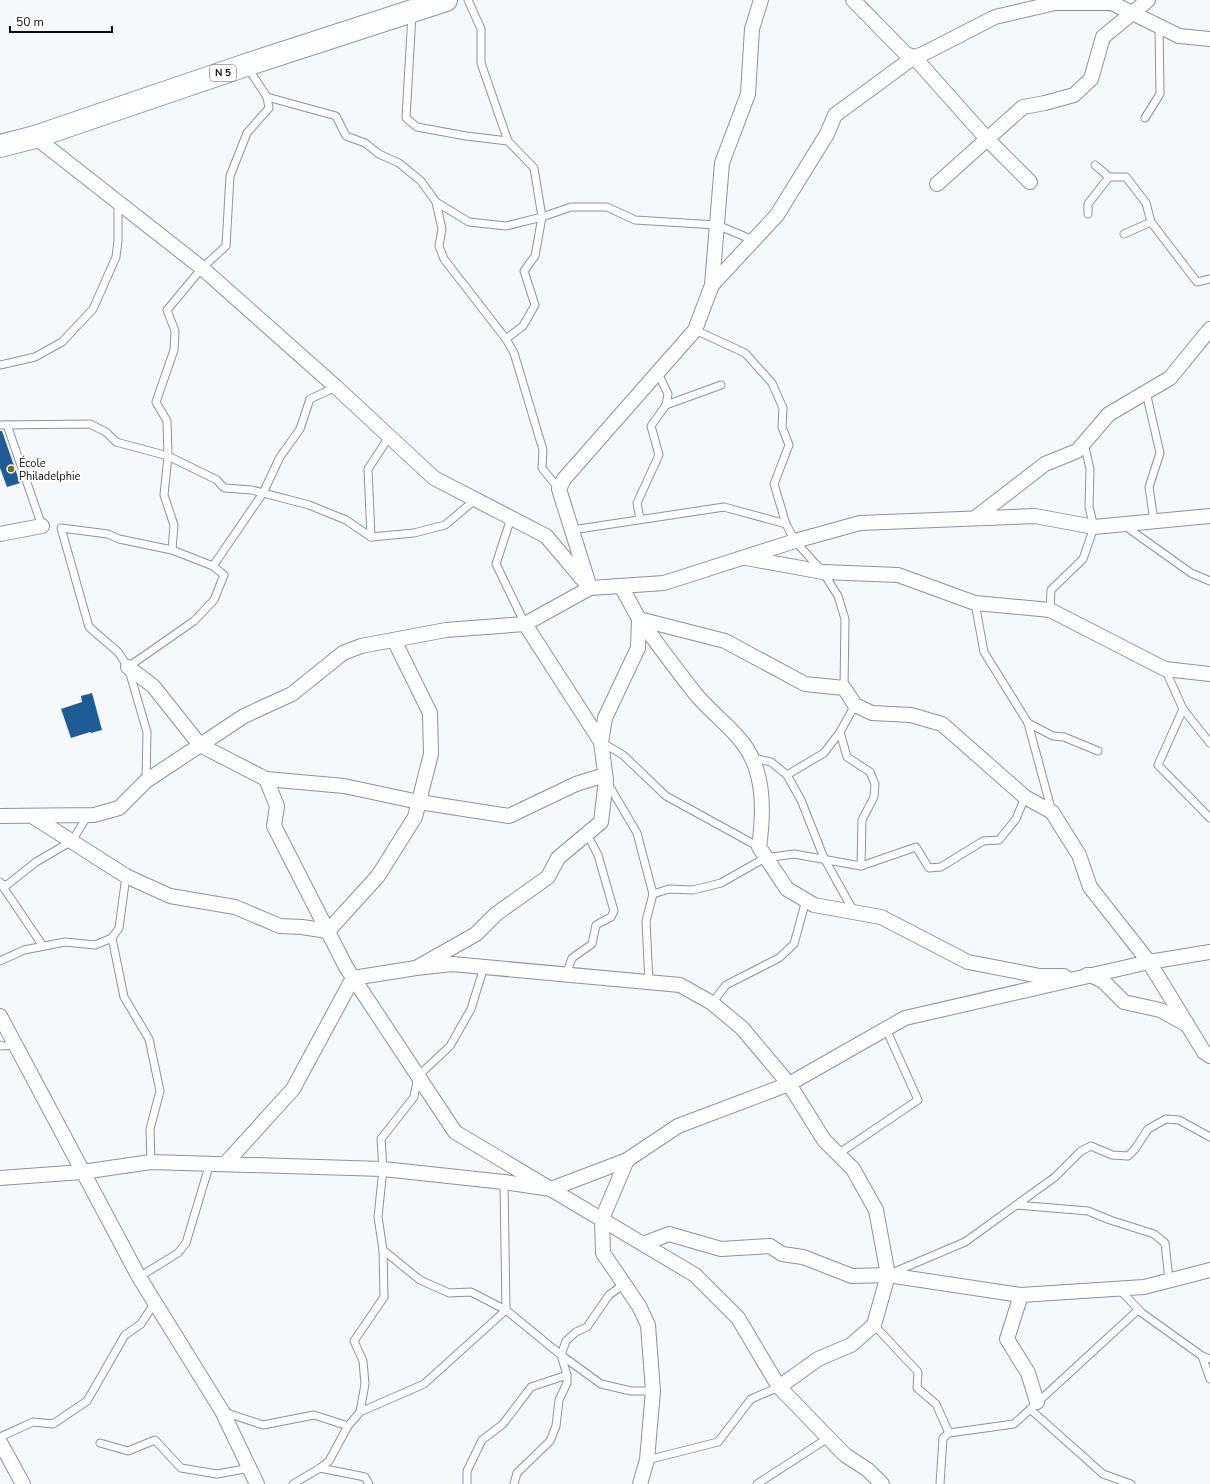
<svg xmlns="http://www.w3.org/2000/svg" width="1210" height="1484" viewBox="0 0 1210 1484" font-family="'Nunito Sans',sans-serif">
<rect width="100%" height="100%" fill="#f6f9fc"/>
<g fill="#1e5c97">
<polygon points="0,431 2,431 20,483 7,487 0,468"/>
<polygon points="92,693 102,730 91,733 90,732 71,738 61,709 82,702 81,696"/>
</g>
<g fill="none" stroke-linecap="round" stroke-linejoin="round">
<g stroke="#8794a3" stroke-width="9">
<g id="service">
<polyline points="468,0 481,29 481,63 508,141 534,168 542,217 535,256 524,271 535,305 523,326 506,339"/>
<polyline points="412,14 406,118 417,127 466,136 508,141"/>
<polyline points="267,97 336,116 346,136 365,143 379,154 399,163 421,181 436,202 469,222 506,226 542,217 571,207 607,207 635,220 717,225 753,240"/>
<polyline points="1145,118 1160,94 1159,26"/>
<polyline points="1095,165 1109,177 1126,177 1146,203 1151,222"/>
<polyline points="436,202 442,229 439,246 444,259 506,339 514,353 543,450 542,468 559,489"/>
<polyline points="1088,214 1088,204 1109,177"/>
<polyline points="1124,234 1151,222 1197,282 1210,279"/>
<polyline points="695,330 745,353 772,383 783,408 782,427 789,445 774,484 786,524"/>
<polyline points="0,365 35,357 62,342 93,309 116,257 118,241 118,203"/>
<polyline points="1146,392 1160,453 1149,487 1154,521"/>
<polyline points="666,405 721,385"/>
<polyline points="0,425 90,424 106,432 116,442 168,456 217,480 224,488 252,490 309,505 346,520 371,537 414,533 445,525 476,499"/>
<polyline points="7,425 42,526"/>
<polyline points="511,518 496,564 525,624"/>
<polyline points="640,519 637,503 659,455 651,426 666,405 668,394 658,373"/>
<polyline points="1125,526 1191,573 1210,581"/>
<polyline points="572,530 724,507 786,524 795,541 823,572 838,596 845,619 844,688"/>
<polyline points="371,537 368,469 389,437"/>
<polyline points="172,550 174,525 164,495 168,456 167,421 156,402 174,350 175,331 167,310 202,268 226,246 230,176 247,133 269,108 267,97 248,68"/>
<polyline points="213,566 263,493 280,457 300,429 310,399 336,387"/>
<polyline points="975,603 984,652 1028,723 1052,812"/>
<polyline points="1050,610 1051,590 1083,559 1094,527 1089,507 1090,469 1084,443"/>
<polyline points="128,667 194,621 214,600 224,575 213,566 172,550 119,539 108,534 61,528 89,627 118,652 128,667 147,732 146,781"/>
<polyline points="1165,669 1183,709 1210,743"/>
<polyline points="1183,709 1158,765 1210,818"/>
<polyline points="1028,723 1053,736 1064,737 1098,751"/>
<polyline points="840,732 847,757 870,772 875,784 874,797 862,820 861,866"/>
<polyline points="601,742 623,755 666,796 759,847"/>
<polyline points="753,758 771,762 787,775 801,800 824,858 854,912"/>
<polyline points="787,775 824,753 840,732 855,705"/>
<polyline points="607,782 637,833 653,894 646,921 649,982"/>
<polyline points="0,882 1,884 7,885 36,862 72,841 88,815"/>
<polyline points="1,884 43,946"/>
<polyline points="653,894 669,889 693,890 721,883 765,858 794,854 861,866 916,847 929,868 941,867 983,841 999,840 1016,819 1025,797"/>
<polyline points="112,938 124,997 149,1039 160,1091 150,1129 151,1162"/>
<polyline points="0,961 24,950 65,942 95,945 112,938 119,928 126,876"/>
<polyline points="566,974 572,958 592,944 596,925 611,917 614,911 598,855 587,834"/>
<polyline points="712,1003 726,985 779,958 794,944 806,900"/>
<polyline points="0,1045 2,1046 15,1045"/>
<polyline points="838,1154 918,1100 886,1029"/>
<polyline points="1016,1205 1088,1211 1110,1220 1154,1234 1165,1243 1169,1280"/>
<polyline points="383,1250 420,1280 449,1293 471,1292 506,1310 561,1355 601,1384 631,1391 653,1391"/>
<polyline points="892,1273 965,1242 1055,1177 1081,1151 1091,1146 1112,1155 1128,1156 1135,1149 1148,1129 1166,1119 1179,1120 1210,1137"/>
<polyline points="139,1277 178,1253 186,1243 210,1163"/>
<polyline points="1119,1289 1142,1313 1202,1356 1210,1359"/>
<polyline points="874,1325 918,1372 917,1388 936,1404 949,1433"/>
<polyline points="1202,1356 1210,1379"/>
<polyline points="1030,1409 1103,1474 1131,1484"/>
<polyline points="224,1412 263,1425 314,1415 348,1426"/>
<polyline points="360,1412 365,1384 363,1361 354,1341 384,1297 383,1250 378,1217 383,1169 381,1139 414,1097 418,1076 450,1046 471,1009 484,967"/>
<polyline points="0,1437 33,1422 53,1424 87,1401 125,1335 141,1324 155,1302"/>
<polyline points="100,1443 128,1451 155,1440 181,1468 217,1474 250,1468"/>
<polyline points="647,1460 718,1442 751,1399 779,1387"/>
<polyline points="320,1468 365,1477 369,1484"/>
<polyline points="293,1484 320,1468 329,1461 348,1426 360,1412 424,1384 506,1310 504,1182"/>
<polyline points="467,1484 467,1471 482,1440 503,1424 531,1387 567,1375"/>
<polyline points="514,1484 517,1473 550,1441 556,1426 559,1400 567,1383 567,1375 561,1355 566,1341 576,1332 587,1327 609,1295 624,1284"/>
<polyline points="757,1484 828,1438"/>
<polyline points="940,1484 943,1438 949,1433 1014,1424 1138,1310"/>
</g>
</g>
<g stroke="#8794a3" stroke-width="16">
<g id="minor">
<polyline points="853,0 906,54 914,57 923,54 995,17 1055,3 1112,3 1179,36 1210,39"/>
<polyline points="35,137 202,268 336,387 434,478 546,536 590,588 664,583 795,541 860,523 1035,516 1094,527 1210,516"/>
<polyline points="937,184 1023,107 1045,103 1074,95 1091,79 1103,37 1148,0"/>
<polyline points="712,285 777,215 827,134 835,115 914,57 987,139 1030,182"/>
<polyline points="975,518 1045,464 1077,451 1109,414 1170,378 1210,329"/>
<polyline points="0,534 42,526"/>
<polyline points="746,558 823,572 898,575 975,603 1050,610 1165,669 1210,674"/>
<polyline points="621,586 639,619 725,641 805,684 844,688 855,705 872,713 911,715 942,724 1025,797 1052,812 1079,855 1090,887 1149,962 1204,1052 1210,1056"/>
<path d="M639 619C657 643 675 668 694 692 708 710 728 724 742 742 765 771 764 812 759 847L787 889 814 905 881 917 968 962 1040 976H1064"/>
<polyline points="525,624 601,742"/>
<polyline points="128,667 153,686 200,745 266,779 277,806 274,826 346,967 455,1132 695,1275 738,1318 779,1387 845,1455 868,1470 882,1484"/>
<polyline points="266,779 344,786 419,802 509,816 576,784 605,775"/>
<polyline points="0,816 94,815 119,808 146,781 244,716 292,694 343,653 361,646 446,630 525,624 590,588 559,489 564,479 695,330 712,285 722,163 748,94 752,29 761,0"/>
<polyline points="32,816 126,876 170,896 235,907 280,926 302,927 328,931 378,876 415,817 431,754 430,713 394,640"/>
<polyline points="416,968 452,964 680,985 712,1003 742,1028 789,1084 824,1140 853,1169 876,1210 888,1275 874,1325 851,1345 818,1359 779,1387"/>
<polyline points="1087,975 1090,975 1103,981 1124,1002 1160,1010 1186,1024"/>
<polyline points="0,1016 139,1277 222,1411 257,1484"/>
<polyline points="627,1160 602,1219 603,1253 639,1306 648,1325 653,1391 647,1460 640,1484"/>
<polyline points="225,1164 293,1089 353,978 416,968 476,934 496,914 548,877 558,858 601,822 606,780 601,742 605,718 638,648 639,619"/>
<polyline points="0,1178 82,1172 151,1162 383,1169 504,1182 551,1189 627,1160 678,1126 789,1084 905,1018 1149,962 1210,952"/>
<polyline points="643,1244 669,1234 721,1249 770,1246 782,1254 803,1257 852,1276 888,1275 1021,1295 1144,1287 1210,1270"/>
<polyline points="1021,1295 1007,1339 1028,1373 1037,1402"/>
<polyline points="0,1442 23,1484"/>
</g>
</g>
<g stroke="#8794a3" stroke-width="24">
<polyline id="trunk" points="0,146 35,137 246,65 446,0"/>
</g>
<use href="#service" stroke="#fff" stroke-width="7"/>
<use href="#minor" stroke="#fff" stroke-width="14"/>
<use href="#trunk" stroke="#fff" stroke-width="22"/>
</g>
<circle fill="#7d6d08" stroke="#fff" stroke-width="1.5" cx="11" cy="469" r="4"/>
<g text-anchor="middle" dominant-baseline="central" stroke-width="4" stroke-linejoin="round" paint-order="stroke">
<rect fill="#fff" stroke="#535659" stroke-width="1" x="210" y="65" width="26" height="16" rx="3"/>
<g font-size="10" font-weight="bold" fill="#090d12">
<text x="223" y="73">N 5</text>
</g>
<g font-size="11" fill="#090d12" stroke="#fff" text-anchor="start">
<text x="19" y="463">École<tspan x="19" dy="13">Philadelphie</tspan></text>
</g>
</g>
<path d="M10 26v6h102v-6" fill="none" stroke="#090d12" stroke-width="2"/>
<text x="16" y="26" font-size="12" fill="#090d12" stroke="#ffffff" stroke-width="3" paint-order="stroke">50 m</text>
</svg>
